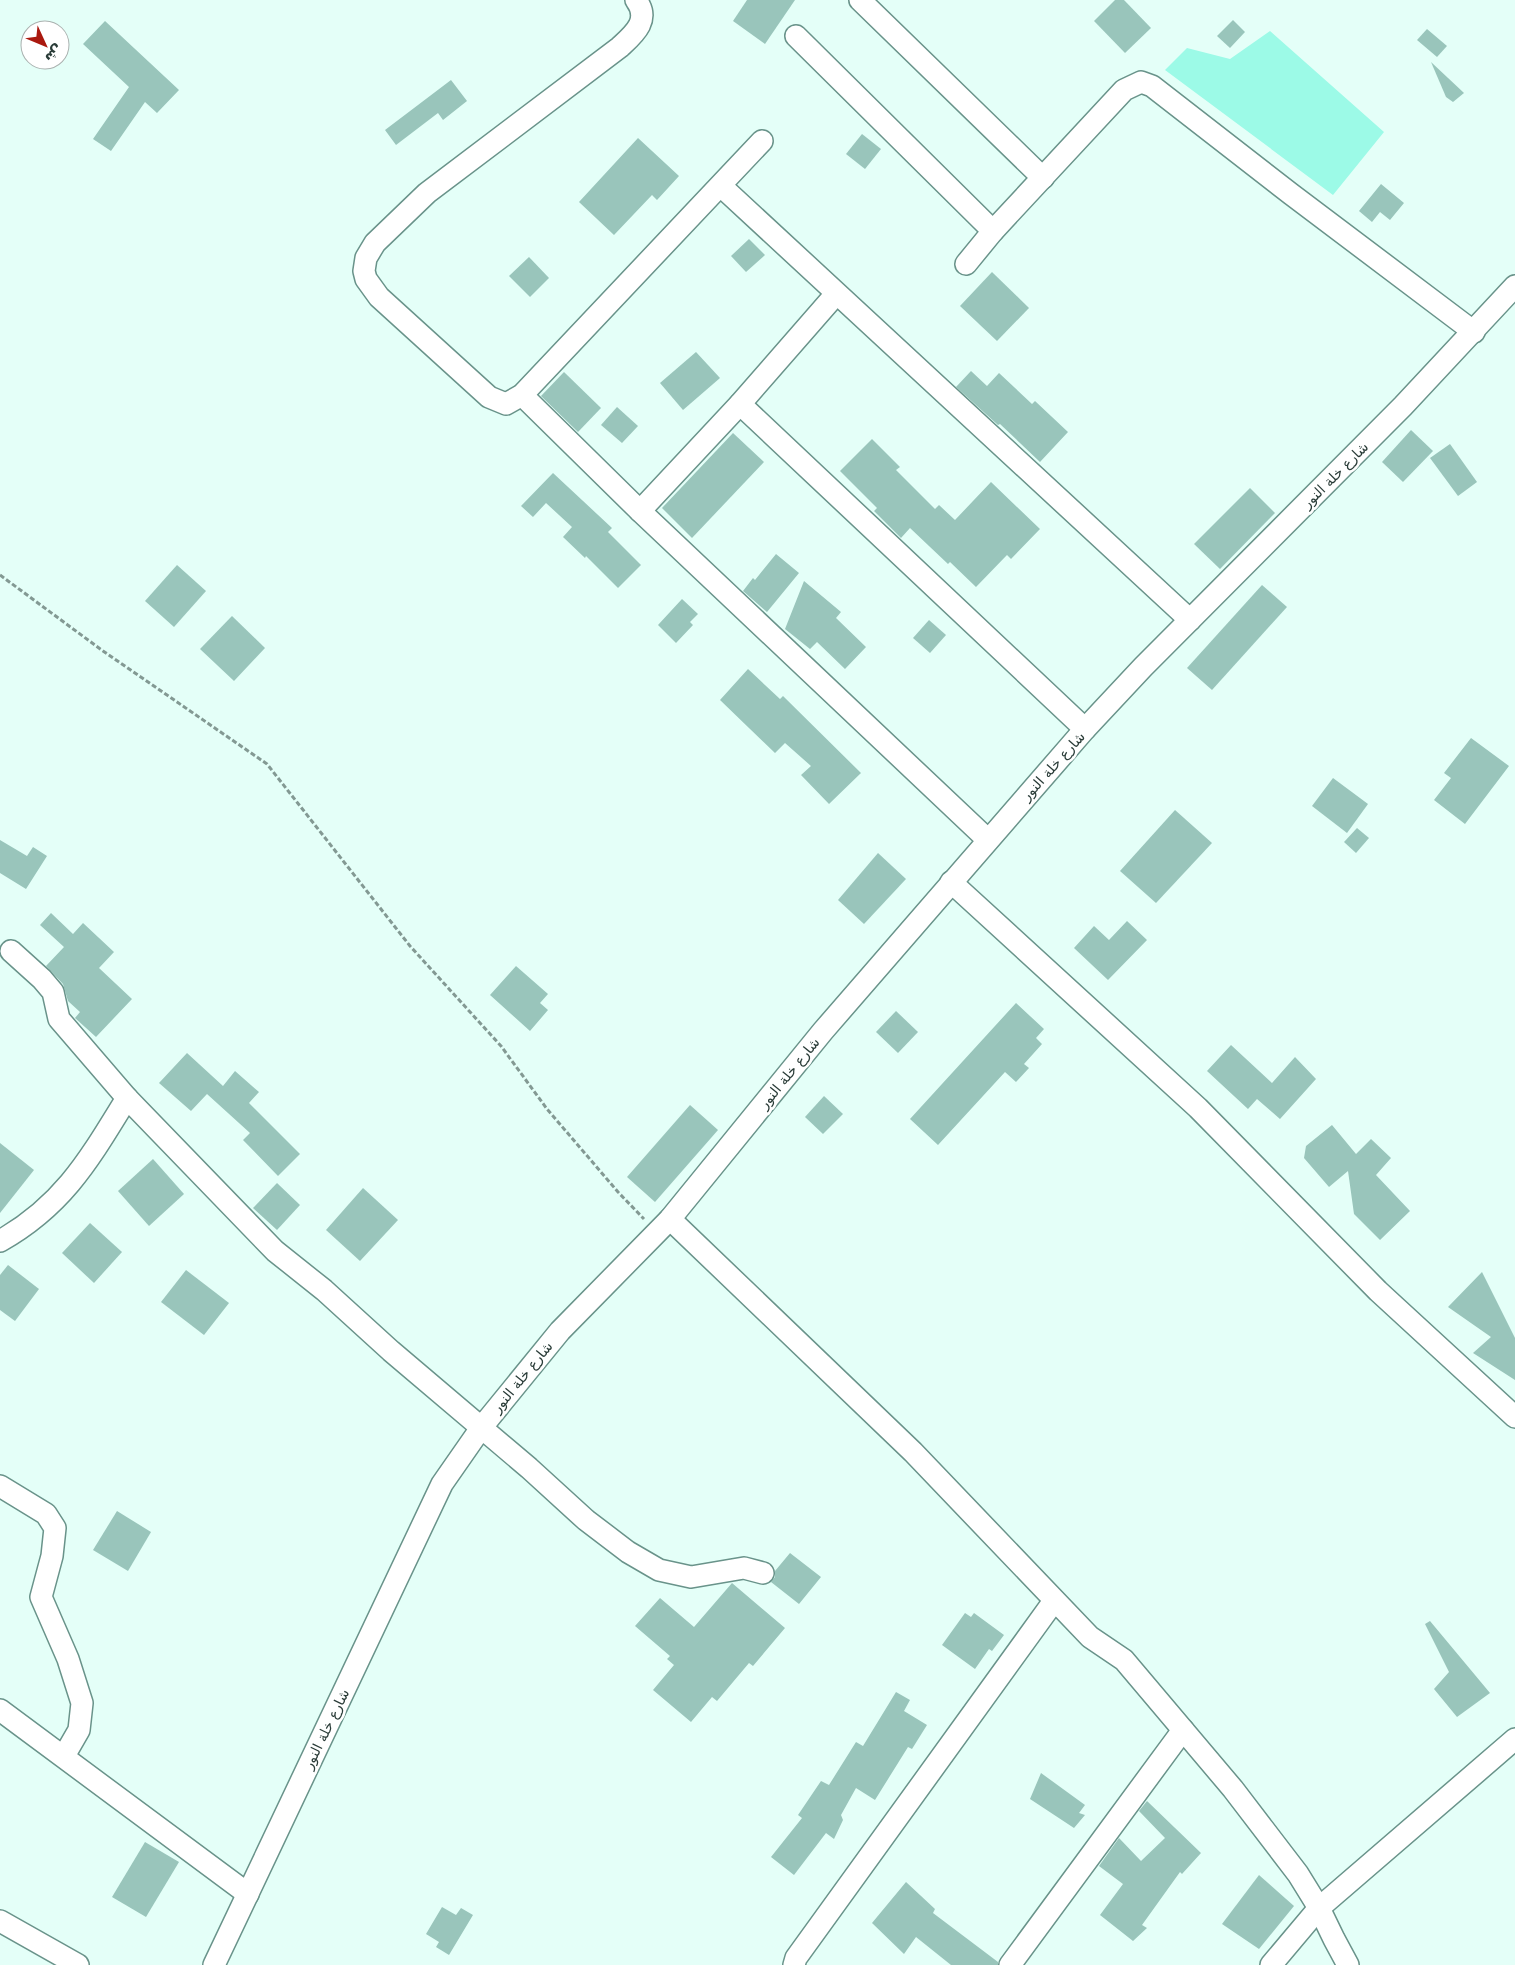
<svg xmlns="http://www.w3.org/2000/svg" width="1515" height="1965" viewBox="0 0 1515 1965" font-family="'DejaVu Sans','Noto Sans Arabic',sans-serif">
<rect width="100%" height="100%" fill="#e4fff8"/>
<polygon fill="#9cfae7" points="1270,31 1384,132 1333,195 1165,70 1187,48 1230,59"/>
<g fill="#99c5bb">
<polygon points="747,0 795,0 765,44 733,21"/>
<polygon points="1115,0 1124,0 1151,28 1125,53 1094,21"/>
<polygon points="1233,20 1245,32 1230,48 1217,36"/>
<polygon points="105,21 179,90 157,113 145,102 111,151 93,139 129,87 83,44"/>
<polygon points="1427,29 1447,46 1437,57 1417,40"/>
<polygon points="1431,62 1464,93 1453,102 1446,97"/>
<polygon points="451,80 467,101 443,120 438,113 396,145 385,130"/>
<polygon points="862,134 881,149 865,169 846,154"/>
<polygon points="638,138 679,176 657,200 652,195 614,235 579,202"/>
<polygon points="1381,184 1404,203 1390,220 1380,212 1372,222 1359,211"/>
<polygon points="749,239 765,255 746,272 731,256"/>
<polygon points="529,257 549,278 530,297 509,276"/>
<polygon points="992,272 1029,308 997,341 960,306"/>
<polygon points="696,352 720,378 683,410 660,383"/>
<polygon points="971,371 987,386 999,373 1032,404 1035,401 1068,432 1040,462 1000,424 998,425 956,387"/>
<polygon points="564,372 601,408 578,432 541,396"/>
<polygon points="617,407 638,426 622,443 601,425"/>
<polygon points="1411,430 1433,451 1403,482 1382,462"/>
<polygon points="733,433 764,462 692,538 662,508"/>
<polygon points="872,439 900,467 896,470 935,509 939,505 955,520 991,482 1040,529 1011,559 1007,555 976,587 950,562 948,564 910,528 901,538 874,511 877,508 840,471"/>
<polygon points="1450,444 1477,482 1458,496 1430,458"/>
<polygon points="553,473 612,528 608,532 641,565 618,588 586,556 585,558 563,537 572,527 546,503 533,517 521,506"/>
<polygon points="1250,488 1275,513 1220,569 1194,544"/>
<polygon points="776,554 799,573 767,612 743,591 753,578 755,580"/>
<polygon points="177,565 206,591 174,627 145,601"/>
<polygon points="804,581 841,612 836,618 866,647 845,669 817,642 810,649 785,629"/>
<polygon points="1262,585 1287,607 1212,690 1187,668"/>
<polygon points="682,599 698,614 690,622 693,625 676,643 658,625"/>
<polygon points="232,616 265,648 234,681 200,649"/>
<polygon points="929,620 946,635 930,653 913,638"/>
<polygon points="748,669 780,699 783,696 861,773 829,804 801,775 811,766 785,743 775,753 720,700"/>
<polygon points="1471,738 1509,766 1465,824 1434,800 1451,778 1444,773"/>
<polygon points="1333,778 1368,804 1347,833 1312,806"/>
<polygon points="1175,810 1212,843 1156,903 1120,871"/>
<polygon points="1357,828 1369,838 1356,853 1344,842"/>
<polygon points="0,840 27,856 33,847 47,856 26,889 0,873"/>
<polygon points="878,853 906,879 864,924 838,900"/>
<polygon points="51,913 73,934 83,923 114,952 99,968 132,999 96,1037 75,1018 80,1012 68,1001 63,984 46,966 64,947 40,925"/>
<polygon points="1127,921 1147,940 1108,980 1074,948 1094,926 1109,940"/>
<polygon points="516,966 548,994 540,1003 548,1010 530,1031 490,995"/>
<polygon points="1016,1003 1044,1029 1036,1038 1042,1044 1024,1064 1029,1068 1016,1082 1005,1072 938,1145 910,1119"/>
<polygon points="896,1011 918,1032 898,1053 876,1032"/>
<polygon points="1231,1045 1272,1083 1295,1057 1316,1079 1280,1119 1257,1099 1248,1109 1207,1071"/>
<polygon points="187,1053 223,1086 235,1071 259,1092 249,1103 300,1154 278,1176 243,1140 250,1133 207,1094 191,1111 159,1083"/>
<polygon points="824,1096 843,1114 823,1134 805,1117"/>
<polygon points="690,1105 718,1130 655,1202 627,1177"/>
<polygon points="1332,1125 1356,1154 1371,1139 1391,1158 1376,1175 1410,1211 1380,1240 1354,1214 1348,1171 1329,1187 1304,1158 1306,1146"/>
<polygon points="0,1143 34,1170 0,1213"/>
<polygon points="153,1159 184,1194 149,1226 118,1191"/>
<polygon points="277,1183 300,1205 277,1230 253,1208"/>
<polygon points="363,1188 398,1220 360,1261 326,1230"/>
<polygon points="90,1223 122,1252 94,1283 62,1253"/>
<polygon points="8,1265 39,1289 15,1321 0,1310 0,1275"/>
<polygon points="186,1270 229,1303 204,1335 161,1302"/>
<polygon points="1482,1272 1515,1338 1515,1380 1473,1353 1491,1337 1448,1307"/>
<polygon points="117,1511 151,1532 128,1571 93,1550"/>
<polygon points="790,1553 821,1577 799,1604 771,1582 775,1577 775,1571"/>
<polygon points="732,1583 785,1628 753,1666 749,1663 717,1701 712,1697 691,1722 653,1690 674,1665 667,1659 670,1656 635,1626 660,1598 694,1627"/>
<polygon points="965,1613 971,1617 974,1613 1004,1635 992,1651 989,1649 975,1669 942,1645"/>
<polygon points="1430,1621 1490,1693 1457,1717 1434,1689 1449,1672 1425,1624"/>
<polygon points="896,1692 910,1700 904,1711 927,1725 912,1749 908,1747 875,1800 856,1788 841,1815 843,1820 834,1839 826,1833 794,1875 771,1857 802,1818 798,1815 821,1781 829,1785 856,1742 863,1746"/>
<polygon points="1041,1773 1085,1805 1079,1813 1085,1815 1074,1828 1030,1799"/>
<polygon points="1147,1801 1201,1853 1182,1874 1180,1872 1142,1925 1147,1928 1133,1941 1100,1915 1123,1884 1099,1866 1119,1838 1141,1861 1165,1838 1139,1811"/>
<polygon points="145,1842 179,1862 146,1917 112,1897"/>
<polygon points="1259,1875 1294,1906 1259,1949 1222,1924"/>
<polygon points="906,1882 935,1909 933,1913 998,1962 998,1965 951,1965 916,1937 904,1954 872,1923"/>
<polygon points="442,1907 456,1915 461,1908 473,1915 449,1955 436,1947 439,1942 426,1934"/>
</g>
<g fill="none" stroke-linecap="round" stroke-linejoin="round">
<g stroke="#69938a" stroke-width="24">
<g id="minor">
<path d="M636 0C651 20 634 34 620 47L427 193 375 243 366 258 364 271 366 279 379 297 489 397 506 404 522 395 762 141"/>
<polyline points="860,0 1043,178"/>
<polyline points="796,36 993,231"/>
<polyline points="721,186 1190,620"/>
<polyline points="966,264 993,231 1124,90 1141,82 1152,86 1291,194 1474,332"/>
<polyline points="522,395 640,511 988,840"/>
<polyline points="740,404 1085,729"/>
<polyline points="640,511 740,404 836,294"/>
<polyline points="951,882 1198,1108 1378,1291 1515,1417"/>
<polyline points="11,951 42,979 53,992 59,1019 127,1098 275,1251 324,1290 391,1351 529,1468 586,1520 628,1552 659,1570 691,1577 744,1568 763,1573"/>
<polyline points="670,1219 913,1452 1090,1637 1124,1660 1233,1789 1298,1874 1319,1908 1334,1939 1348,1965"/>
<path d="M0 1241C64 1205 90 1158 127 1098"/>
<polyline points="0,1486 46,1514 55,1528 52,1556 41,1597 68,1659 82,1703 79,1730 64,1756"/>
<polyline points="0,1710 248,1894"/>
<polyline points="0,1921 78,1965"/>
<polyline points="214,1965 442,1484 481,1428 560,1331 670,1219 823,1031 1085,729 1143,667 1403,406 1515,286"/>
<polyline points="794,1965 796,1958 1054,1601"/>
<polyline points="1010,1965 1183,1730"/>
<polyline points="1271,1965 1319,1908 1515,1739"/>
</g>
</g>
<polyline stroke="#839993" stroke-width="3" stroke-dasharray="5 2.5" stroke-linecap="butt" points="0,575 103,651 267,764 410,946 501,1046 547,1109 618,1192 644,1219"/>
<use href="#minor" stroke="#fff" stroke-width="21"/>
</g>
<g text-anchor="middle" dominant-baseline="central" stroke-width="5" stroke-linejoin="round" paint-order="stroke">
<g font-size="14" fill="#2a3c38" stroke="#fff">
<text transform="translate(1335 475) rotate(-45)">شارع خلة النور</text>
<text transform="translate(1053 766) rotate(-48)">شارع خلة النور</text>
<text transform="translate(789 1073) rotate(-51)">شارع خلة النور</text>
<text transform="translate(522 1377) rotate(-51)">شارع خلة النور</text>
<text transform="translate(326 1729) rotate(-64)">شارع خلة النور</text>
</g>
</g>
<g transform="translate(45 45) rotate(134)"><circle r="24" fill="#ffffff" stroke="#aab1af"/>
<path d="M0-4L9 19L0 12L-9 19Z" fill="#aa190f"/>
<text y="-8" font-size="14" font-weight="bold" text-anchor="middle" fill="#2a3c38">ش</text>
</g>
</svg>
